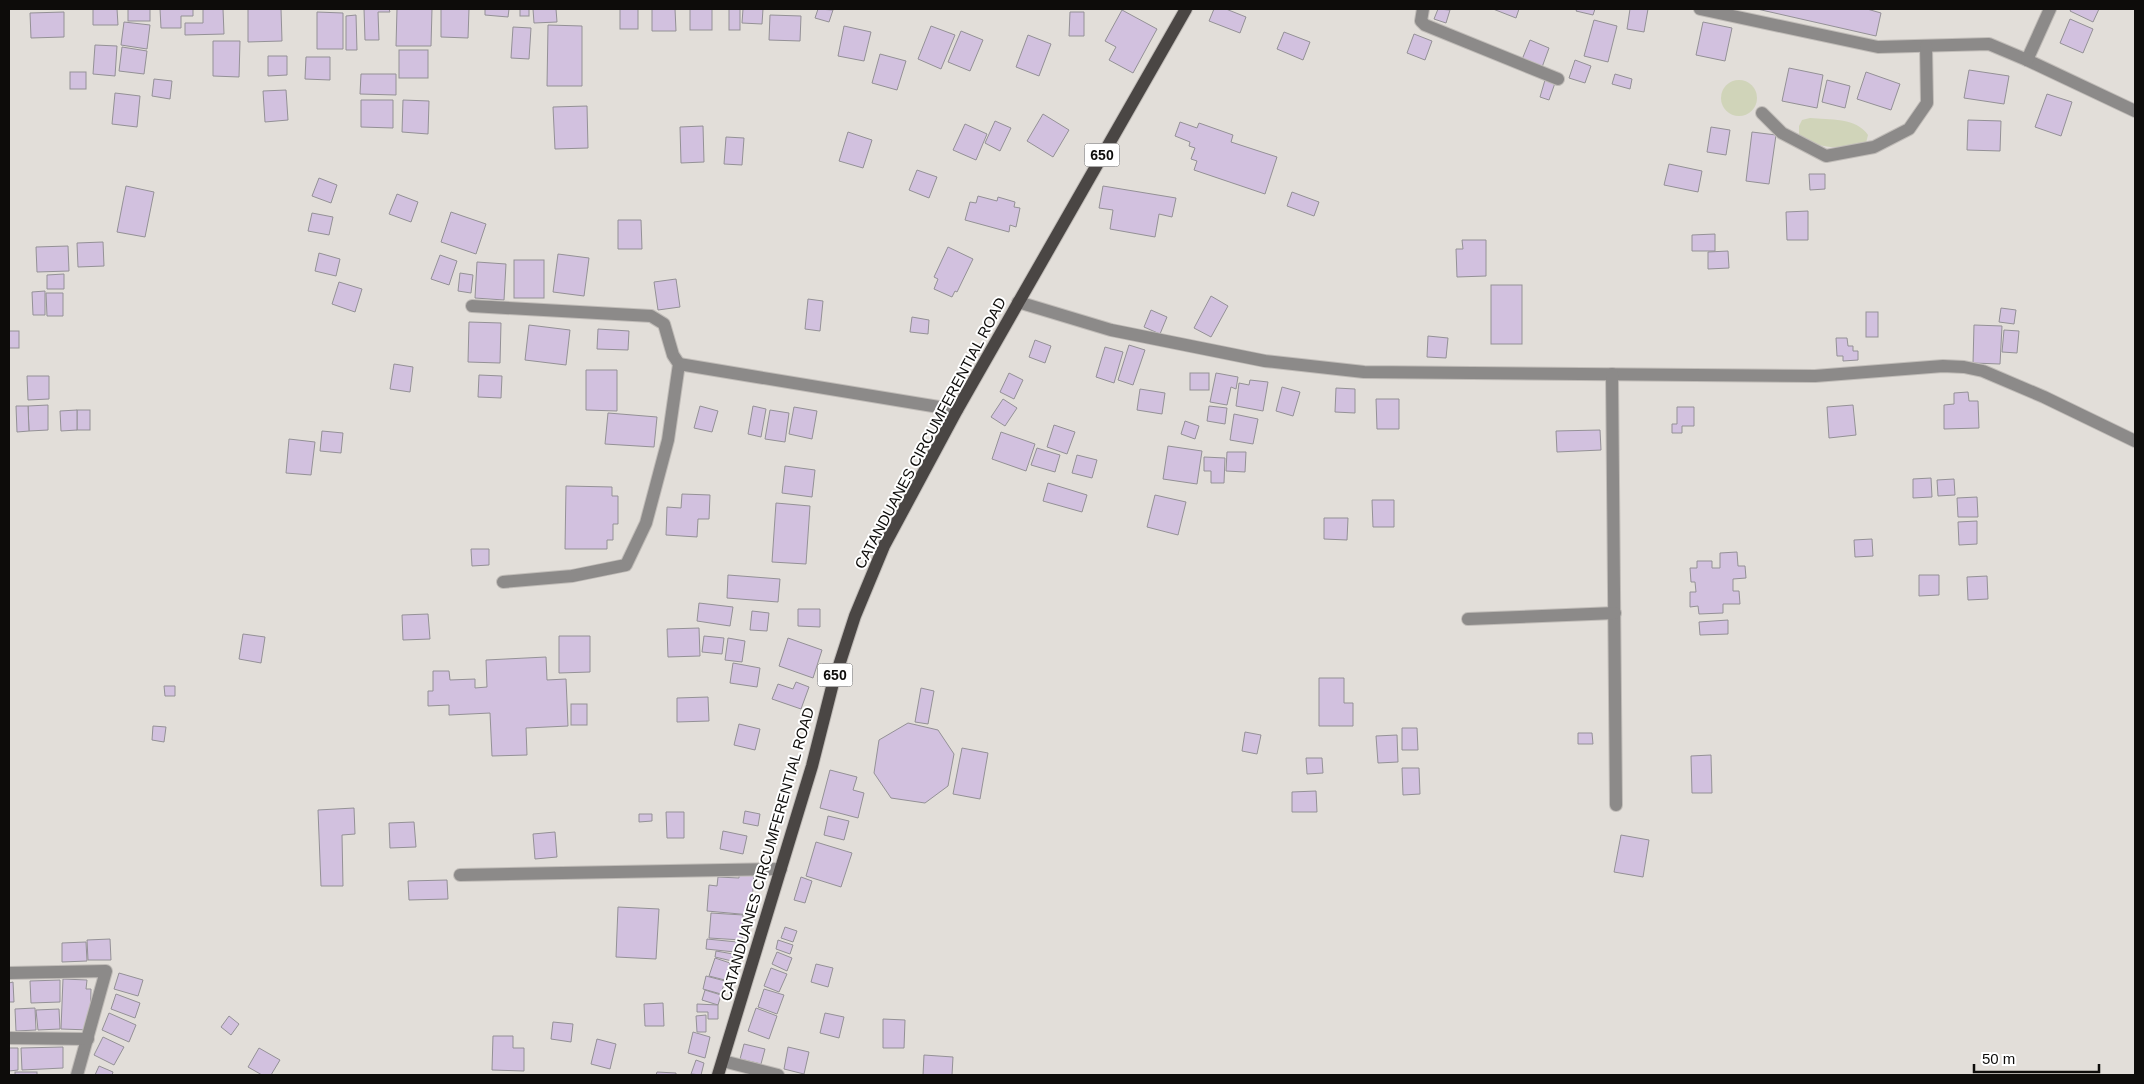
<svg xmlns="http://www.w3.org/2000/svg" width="2144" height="1084" viewBox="0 0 2144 1084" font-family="Helvetica,sans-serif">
<rect width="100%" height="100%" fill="#e2ded9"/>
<g fill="#d0d4b9">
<circle cx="1739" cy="98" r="18"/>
<path d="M1810 118C1829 120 1856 117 1868 135L1866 143C1837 148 1826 151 1799 136V126L1802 120Z"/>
</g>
<g fill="#d2c1df" stroke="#949196">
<polygon points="93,9 117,9 118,25 93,25"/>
<rect x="128" y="9" width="22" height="12"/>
<polygon points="160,9 193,9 193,16 181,16 181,28 161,28"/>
<polygon points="203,9 223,9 224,34 185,35 185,23 203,23"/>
<polygon points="248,9 281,9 282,41 248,42"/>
<polygon points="364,9 389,9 390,12 378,12 379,40 365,40"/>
<polygon points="397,9 432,9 431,46 396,46"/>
<polygon points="441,9 469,9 468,38 441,37"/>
<polygon points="485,9 509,9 508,17 485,15"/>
<rect x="520" y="9" width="9" height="7"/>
<polygon points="533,9 556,9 557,22 534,23"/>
<rect x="620" y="9" width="18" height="20"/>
<polygon points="652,9 675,9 676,31 652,31"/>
<rect x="690" y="9" width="22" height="21"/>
<rect x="729" y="9" width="11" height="21"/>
<polygon points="743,9 763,9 762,24 742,23"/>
<polygon points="818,9 833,10 829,22 815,18"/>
<polygon points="1214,9 1226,9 1246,17 1240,33 1209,21"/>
<polygon points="1438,9 1450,10 1446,23 1434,19"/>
<polygon points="1493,9 1519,9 1516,18"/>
<polygon points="1577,9 1595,9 1593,15 1576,11"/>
<polygon points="1630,9 1648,9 1644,32 1627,29"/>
<polygon points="1757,9 1867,9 1881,13 1876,36"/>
<polygon points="2071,9 2099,9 2093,22 2070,11"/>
<polygon points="1122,10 1157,29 1133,73 1109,60 1116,47 1105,41"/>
<polygon points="64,12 64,37 31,38 30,13"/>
<polygon points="317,12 343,13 343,49 317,49"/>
<polygon points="1070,12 1084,12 1084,36 1069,36"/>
<polygon points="356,15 357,50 346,50 346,16"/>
<polygon points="770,15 801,16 800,41 769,40"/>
<polygon points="2070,19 2093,29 2083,53 2060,43"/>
<polygon points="1594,20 1617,26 1608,62 1584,56"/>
<polygon points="124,22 150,25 147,49 121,45"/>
<polygon points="1703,22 1732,28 1725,61 1696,55"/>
<polygon points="548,25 582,26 582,86 547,86"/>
<polygon points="844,26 871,32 864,61 838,56"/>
<polygon points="931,26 955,35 941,69 918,59"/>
<polygon points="513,27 531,28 529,59 511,58"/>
<polygon points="961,31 983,40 970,71 948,62"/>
<polygon points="1284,32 1310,42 1303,60 1277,49"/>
<polygon points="1414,34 1432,41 1425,60 1407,53"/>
<polygon points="1028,35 1051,44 1039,76 1016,67"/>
<polygon points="1530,40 1549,48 1541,70 1521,62"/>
<polygon points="213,41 240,41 239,77 213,76"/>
<polygon points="95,45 117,46 115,76 93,74"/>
<polygon points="122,47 147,51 144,74 119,71"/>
<rect x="399" y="50" width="29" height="28"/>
<polygon points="880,54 906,61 897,90 872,83"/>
<polygon points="268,56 287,56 287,75 268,76"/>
<polygon points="306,57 330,57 330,80 305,79"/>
<polygon points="1575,60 1591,66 1585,83 1569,78"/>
<polygon points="1789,68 1823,75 1817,108 1782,101"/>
<polygon points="1969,70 2009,76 2004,104 1964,98"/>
<rect x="70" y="72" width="16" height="17"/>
<polygon points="1866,72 1900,84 1891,110 1857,99"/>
<polygon points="361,74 396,74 396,95 360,94"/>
<polygon points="1615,74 1632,79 1630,89 1612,84"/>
<polygon points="154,79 172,81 170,99 152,96"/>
<polygon points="1545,80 1555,83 1549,100 1540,97"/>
<polygon points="1827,80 1850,86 1845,108 1822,102"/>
<polygon points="286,90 288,120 265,122 263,91"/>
<polygon points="115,93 140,96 137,127 112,124"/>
<polygon points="2047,94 2072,102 2061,136 2035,127"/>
<polygon points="361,100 393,100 393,128 361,127"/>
<polygon points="403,100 429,101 428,134 402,132"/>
<polygon points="587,106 588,148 555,149 553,107"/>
<polygon points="1043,114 1069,130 1053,157 1027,141"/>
<polygon points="1968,120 2001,121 2000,151 1967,150"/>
<polygon points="995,121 1011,128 1000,151 985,143"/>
<polygon points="1180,122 1197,128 1199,123 1233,135 1231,142 1277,157 1265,194 1194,170 1197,161 1191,159 1195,148 1189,146 1190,142 1175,136"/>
<polygon points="965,124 987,134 976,160 953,150"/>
<polygon points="703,126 704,162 681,163 680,127"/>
<polygon points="1711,127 1730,130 1726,155 1707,152"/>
<polygon points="848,132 872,140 863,168 839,161"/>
<polygon points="1752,132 1776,135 1769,184 1746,181"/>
<polygon points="726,137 744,138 742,165 724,164"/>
<polygon points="1669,164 1702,171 1698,192 1664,185"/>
<polygon points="917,170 937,177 929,198 909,190"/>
<polygon points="1809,174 1825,174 1825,189 1810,190"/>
<polygon points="319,178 337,185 331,203 312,196"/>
<polygon points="126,186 154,192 145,237 117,232"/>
<polygon points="1103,186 1176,198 1172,217 1159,214 1155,237 1110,229 1113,210 1099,208"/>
<polygon points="1292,192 1319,202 1314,216 1287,206"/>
<polygon points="397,194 418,202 411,222 389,214"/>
<polygon points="978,196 997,201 998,197 1015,202 1014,207 1020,208 1016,227 1010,225 1009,232 965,220 970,202 976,203"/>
<polygon points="1808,211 1808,240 1787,240 1786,212"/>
<polygon points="451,212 486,224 476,254 441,242"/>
<polygon points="312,213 333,217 329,235 308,231"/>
<polygon points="618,220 641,220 642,249 618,249"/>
<polygon points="1715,234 1715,251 1692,251 1692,235"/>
<polygon points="1462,240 1486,240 1486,276 1457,277 1456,249 1463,249"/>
<polygon points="103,242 104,266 78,267 77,243"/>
<polygon points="68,246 69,271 37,272 36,247"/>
<polygon points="948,247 973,259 957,292 955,291 952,297 934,289 938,279 934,277"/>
<polygon points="1728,251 1729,268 1708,269 1708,252"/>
<polygon points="319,253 340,259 336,276 315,271"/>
<polygon points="558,254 589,258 584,296 553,292"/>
<polygon points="440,255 457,261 449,285 431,279"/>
<rect x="514" y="260" width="30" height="38"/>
<polygon points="477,262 506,264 504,300 475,298"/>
<polygon points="460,273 473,275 471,293 458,291"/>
<polygon points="64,274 64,289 47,289 47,275"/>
<polygon points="676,279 680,307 658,310 654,282"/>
<polygon points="339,282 362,289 355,312 332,304"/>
<rect x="1491" y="285" width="31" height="59"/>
<polygon points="45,291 45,315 33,315 32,292"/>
<polygon points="46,293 63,293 63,316 47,316"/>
<polygon points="1211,296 1228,306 1211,337 1194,328"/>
<polygon points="808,299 823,301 820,331 805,329"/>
<polygon points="2001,308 2016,310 2014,324 1999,322"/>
<polygon points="1151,310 1167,317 1160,334 1144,327"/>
<rect x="1866" y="312" width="12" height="25"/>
<polygon points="912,317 929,320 928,334 910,332"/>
<polygon points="469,322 501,323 500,363 468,362"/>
<polygon points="529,325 570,330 566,365 525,360"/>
<polygon points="1974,325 2002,326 2000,364 1973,363"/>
<polygon points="598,329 629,331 628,350 597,349"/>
<polygon points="2004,330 2019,331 2017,353 2002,352"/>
<rect x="9" y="331" width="10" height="17"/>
<polygon points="1428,336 1448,338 1446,358 1427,357"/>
<polygon points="1836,338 1847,338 1848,346 1853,346 1853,351 1858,351 1858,360 1843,361 1843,356 1837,356"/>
<polygon points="1035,340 1051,346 1045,363 1029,357"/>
<polygon points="1129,345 1145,350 1133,385 1118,380"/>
<polygon points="1105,347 1123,352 1114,383 1096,377"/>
<polygon points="394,364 413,367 410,392 390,389"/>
<polygon points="586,370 617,370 617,411 586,410"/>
<polygon points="1009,373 1023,380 1014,399 1000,392"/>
<rect x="1190" y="373" width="19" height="17"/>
<polygon points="1216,373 1238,377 1236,389 1231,387 1227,405 1210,402"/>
<polygon points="479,375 502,376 501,398 478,397"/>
<polygon points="27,376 49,376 49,399 28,400"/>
<polygon points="1250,380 1268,382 1263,411 1236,406 1239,383 1249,385"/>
<polygon points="1282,387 1300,392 1293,416 1276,411"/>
<polygon points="1336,388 1355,389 1355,413 1335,412"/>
<polygon points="1140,389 1165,393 1162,414 1137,410"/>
<polygon points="1968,392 1969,401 1978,401 1979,428 1944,429 1944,405 1954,404 1954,393"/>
<polygon points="1003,399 1017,408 1005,426 991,417"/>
<polygon points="1376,399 1399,399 1399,429 1377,429"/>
<polygon points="48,405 48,430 29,431 28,406"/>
<polygon points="1853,405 1856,435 1829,438 1827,407"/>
<polygon points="16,406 28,406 29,431 17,432"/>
<polygon points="700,406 718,411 712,432 694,428"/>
<polygon points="753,406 766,409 761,437 748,434"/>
<polygon points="1209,406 1227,408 1225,424 1207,421"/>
<polygon points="794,407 817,411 812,439 789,434"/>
<polygon points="1677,407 1694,407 1694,426 1682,426 1682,433 1672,433 1672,424 1677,424"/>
<rect x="77" y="410" width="13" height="20"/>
<polygon points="77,410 77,430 61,431 60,411"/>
<polygon points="770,410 789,413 785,442 765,439"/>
<polygon points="608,413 657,417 654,447 605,444"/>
<polygon points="1234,414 1258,419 1253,444 1230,440"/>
<polygon points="1185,421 1199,426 1195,439 1181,434"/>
<polygon points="1054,425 1075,432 1067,454 1047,447"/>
<polygon points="1600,430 1601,450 1557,452 1556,431"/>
<polygon points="322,431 343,433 341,453 320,451"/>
<polygon points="1001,432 1035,444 1026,471 992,459"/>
<polygon points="289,439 315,442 311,475 286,473"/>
<polygon points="1168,446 1202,451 1197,484 1163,479"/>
<polygon points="1037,448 1060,455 1055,472 1031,465"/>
<polygon points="1227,452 1246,452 1245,472 1226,471"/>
<polygon points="1077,455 1097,460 1092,478 1072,473"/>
<polygon points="1204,457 1225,458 1224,483 1211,483 1211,471 1204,471"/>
<polygon points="785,466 815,470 812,497 782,493"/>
<polygon points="1931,478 1932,497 1913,498 1913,479"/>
<polygon points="1954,479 1955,495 1938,496 1937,480"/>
<polygon points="1048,483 1087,495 1082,512 1043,501"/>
<polygon points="566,486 612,487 612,496 618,496 618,524 613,524 613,540 607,540 607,549 565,549"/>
<polygon points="682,494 710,495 709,519 698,519 697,537 666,535 667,507 681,508"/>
<polygon points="1155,495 1186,502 1178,535 1147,527"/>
<polygon points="1977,497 1978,517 1958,517 1957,498"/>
<polygon points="1372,500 1394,500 1394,527 1373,527"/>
<polygon points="776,503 810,506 806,564 772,562"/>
<polygon points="1324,518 1348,518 1347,540 1324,539"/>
<polygon points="1977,521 1977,544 1959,545 1958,522"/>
<polygon points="1872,539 1873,556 1855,557 1854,540"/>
<polygon points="471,549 489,549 489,565 472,566"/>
<polygon points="1737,552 1738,566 1745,566 1746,578 1733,579 1733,591 1739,591 1740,604 1723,604 1723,613 1699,614 1698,606 1690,607 1690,592 1696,592 1695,582 1691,582 1690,568 1697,568 1697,561 1712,561 1712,568 1720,568 1720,553"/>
<polygon points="728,575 780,579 778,602 727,598"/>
<polygon points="1919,575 1939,575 1939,595 1919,596"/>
<polygon points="1987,576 1988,599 1968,600 1967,577"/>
<polygon points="699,603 733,607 730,626 697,621"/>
<polygon points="798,609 820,609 820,627 798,626"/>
<polygon points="752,611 769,613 767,631 750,630"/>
<polygon points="428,614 430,639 403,640 402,615"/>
<polygon points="1728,620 1728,634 1700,635 1699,622"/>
<polygon points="699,628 700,656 668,657 667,629"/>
<polygon points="243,634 265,637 261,663 239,659"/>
<polygon points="559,636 590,636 590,672 559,673"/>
<polygon points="704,636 724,638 722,654 702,652"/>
<polygon points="728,638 745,641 742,662 725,660"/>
<polygon points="788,638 822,650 813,678 779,666"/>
<polygon points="546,657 547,680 566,679 568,726 526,728 527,755 492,756 490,713 449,715 449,705 428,706 428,691 433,691 433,671 449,671 450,680 475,679 475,688 487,687 486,660"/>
<polygon points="733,663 760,668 757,687 730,683"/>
<polygon points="1319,678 1344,678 1344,703 1353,703 1353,726 1319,726"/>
<polygon points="796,682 809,687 801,709 772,699 778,684 793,689"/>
<polygon points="164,686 175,686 175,696 165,696"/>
<polygon points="921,688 934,691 928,724 915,722"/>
<polygon points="708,697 709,721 677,722 677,698"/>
<rect x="571" y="704" width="16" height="21"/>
<polygon points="908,723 938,730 954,754 948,786 925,803 891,798 874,773 879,740"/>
<polygon points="739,724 760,729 755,750 734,745"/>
<polygon points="153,726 166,727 164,742 152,740"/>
<polygon points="1402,728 1417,728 1418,750 1402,750"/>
<polygon points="1245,732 1261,735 1257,754 1242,751"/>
<polygon points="1578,733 1592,733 1593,744 1578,744"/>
<polygon points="1397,735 1398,762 1378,763 1376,736"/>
<polygon points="962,748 988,753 980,799 953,794"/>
<polygon points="1711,755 1712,793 1692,793 1691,756"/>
<polygon points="1306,758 1322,758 1323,773 1307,774"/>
<polygon points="1402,768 1419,768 1420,794 1403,795"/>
<polygon points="830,770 857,777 853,790 864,793 858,818 820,808"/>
<polygon points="1316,791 1317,812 1292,812 1292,792"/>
<polygon points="354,808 355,834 342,835 343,886 321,886 318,810"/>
<polygon points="745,811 760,814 758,826 743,823"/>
<polygon points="666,812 684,812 684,838 667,838"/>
<polygon points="639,814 652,814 652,821 639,822"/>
<polygon points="828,816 849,821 844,840 824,835"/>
<polygon points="414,822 416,847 390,848 389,823"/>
<polygon points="723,831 747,836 743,854 720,849"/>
<polygon points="555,832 557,857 535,859 533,834"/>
<polygon points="1621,835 1649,840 1643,877 1614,872"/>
<polygon points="816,842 852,853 841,887 806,876"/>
<polygon points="739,874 754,875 751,915 707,911 709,885 717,886 718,877 739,878"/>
<polygon points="801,877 812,881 805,903 794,900"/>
<polygon points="447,880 448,899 409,900 408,881"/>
<polygon points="618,907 659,909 656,959 616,957"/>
<polygon points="711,913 743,915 742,940 709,938"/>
<polygon points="785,927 797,931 793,942 781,938"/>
<polygon points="110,939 111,960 88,960 87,940"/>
<polygon points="707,939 737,942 735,952 706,949"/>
<polygon points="778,940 793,945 790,954 776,949"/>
<polygon points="86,942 87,961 62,962 62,943"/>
<polygon points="716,951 733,954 732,961 715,957"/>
<polygon points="777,952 792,958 787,971 772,964"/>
<polygon points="715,958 730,963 725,980 709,976"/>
<polygon points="816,964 833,968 828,987 811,982"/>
<polygon points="771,968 787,974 779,992 764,986"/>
<polygon points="119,973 143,980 138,996 114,989"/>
<polygon points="706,976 725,981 721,994 703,989"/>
<polygon points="63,979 87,980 86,989 91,989 90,1030 61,1029"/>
<polygon points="60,980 60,1002 31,1003 30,981"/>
<polygon points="13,982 14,1002 9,1002 9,983"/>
<polygon points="764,989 784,995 777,1014 758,1007"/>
<polygon points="705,990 721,995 718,1005 702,1000"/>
<polygon points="116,994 140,1003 135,1018 111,1009"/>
<polygon points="663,1003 664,1026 645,1026 644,1004"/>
<polygon points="697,1004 718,1005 718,1019 708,1019 708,1012 697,1012"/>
<polygon points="35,1008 36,1030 16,1031 15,1009"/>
<polygon points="756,1008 777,1016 769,1039 748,1031"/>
<polygon points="59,1009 60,1029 38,1030 36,1010"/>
<polygon points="109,1013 136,1025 129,1042 102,1030"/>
<polygon points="825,1013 844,1017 839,1038 820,1033"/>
<polygon points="706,1015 706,1032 697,1032 696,1016"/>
<polygon points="229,1016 239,1024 231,1035 221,1027"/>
<polygon points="883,1019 905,1020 904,1048 883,1048"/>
<polygon points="553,1022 573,1024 571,1042 551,1039"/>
<polygon points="693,1032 710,1037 705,1058 688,1053"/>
<polygon points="493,1036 513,1036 513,1048 524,1048 524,1071 492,1070"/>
<polygon points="103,1037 124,1047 114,1065 94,1055"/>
<polygon points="597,1039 616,1044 610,1069 591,1064"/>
<polygon points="744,1044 765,1049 761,1064 740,1059"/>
<polygon points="63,1047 63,1068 22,1070 21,1048"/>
<polygon points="788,1047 809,1052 804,1074 784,1069"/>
<polygon points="9,1048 18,1048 18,1070 9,1071"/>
<polygon points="259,1048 280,1060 271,1075 262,1075 248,1067"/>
<polygon points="924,1055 953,1057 952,1075 923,1075"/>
<polygon points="696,1060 704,1063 701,1075 691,1074"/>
<polygon points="99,1066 113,1072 112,1075 95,1075"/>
<rect x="15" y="1072" width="22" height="3"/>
<polygon points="657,1072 676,1073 676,1075 656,1075"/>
</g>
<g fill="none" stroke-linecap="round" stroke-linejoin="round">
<g stroke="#c0bcb8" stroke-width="14">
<g id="minor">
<polyline points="1423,9 1421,21 1425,25 1558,79"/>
<polyline points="1700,9 1878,47 1989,44 2027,60 2135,111"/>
<polyline points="2027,60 2050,9"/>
<polyline points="1762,113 1782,133 1826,156 1874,147 1909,129 1927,103 1926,46"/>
<polyline points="1018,302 1111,330 1265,361 1364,372 1815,376 1943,366 1964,367 1983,371 2044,397 2135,441"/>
<polyline points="472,306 651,316 664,324 673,355 679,364 668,440 646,523 626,565 572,576 503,582"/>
<polyline points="679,364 957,410"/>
<polyline points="1612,374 1616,805"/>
<polyline points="1468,619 1615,613"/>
<polyline points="460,875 781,869"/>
<polyline points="9,973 106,971 77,1075"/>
<polyline points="9,1038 88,1039"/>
<polyline points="723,1061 778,1075"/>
</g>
</g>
<g stroke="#c0bcb8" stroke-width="14">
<polyline id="major" points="718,1075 812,766 832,687 855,616 884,546 957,410 1186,9"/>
</g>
<use href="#minor" stroke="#8c8a89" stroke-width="12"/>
<use href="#major" stroke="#4a4644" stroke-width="12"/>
</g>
<g text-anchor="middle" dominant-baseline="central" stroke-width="4" stroke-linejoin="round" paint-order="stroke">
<g fill="#fff" stroke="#565554" stroke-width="1">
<rect x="1084.5" y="143.5" width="35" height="23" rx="4"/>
<rect x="817.5" y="663.5" width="35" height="23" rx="4"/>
</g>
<g font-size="14" font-weight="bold" fill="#0d0c0a">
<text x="1102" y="155">650</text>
<text x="835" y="675">650</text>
</g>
<g font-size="15" fill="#0d0c0a" stroke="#fff">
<text transform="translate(930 433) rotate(-62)">CATANDUANES CIRCUMFERENTIAL ROAD</text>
<text transform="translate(767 854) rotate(-74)">CATANDUANES CIRCUMFERENTIAL ROAD</text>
</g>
</g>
<rect width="2144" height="1084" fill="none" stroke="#0d0c0a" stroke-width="20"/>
<path d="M1974 1064v8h125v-8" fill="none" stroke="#0d0c0a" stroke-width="2.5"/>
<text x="1982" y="1064" font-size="15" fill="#0d0c0a" stroke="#ffffff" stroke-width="4" paint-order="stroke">50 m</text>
</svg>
